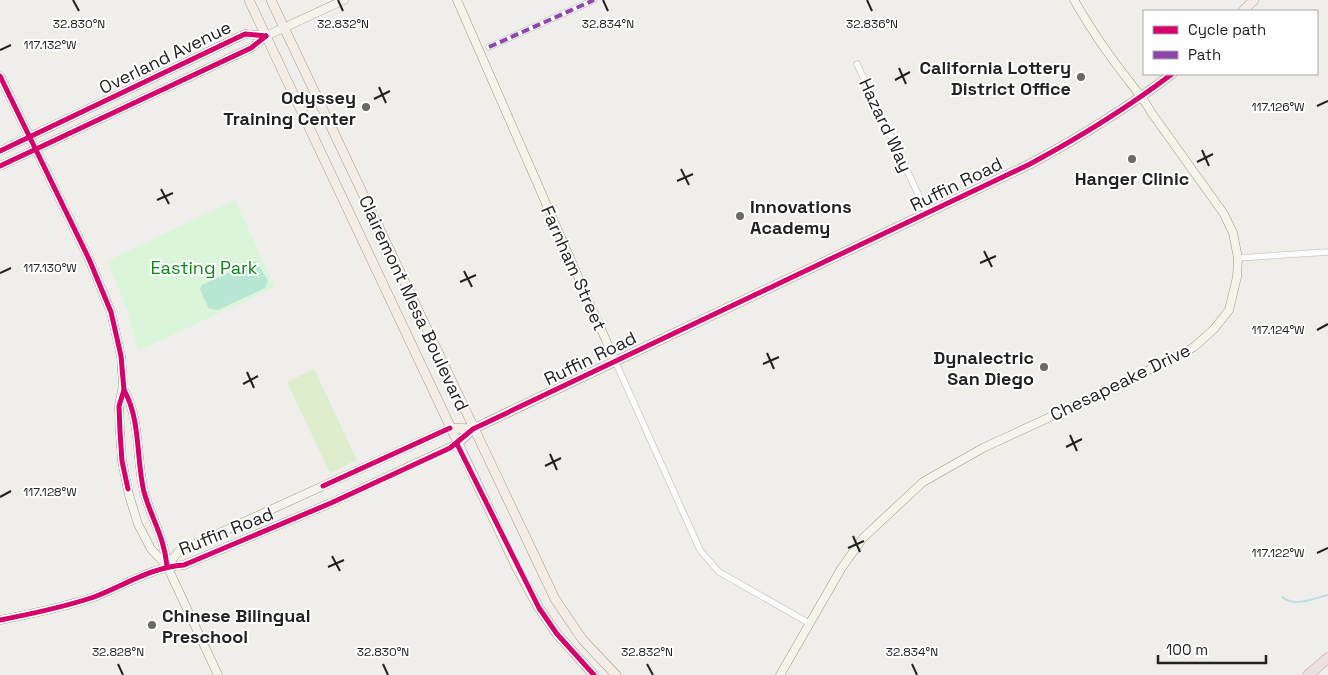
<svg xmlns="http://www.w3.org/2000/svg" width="1328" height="675" viewBox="0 0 1328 675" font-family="'Space Grotesk',sans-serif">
<rect width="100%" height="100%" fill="#f0eeeb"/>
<polygon fill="#ddeccb" points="314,369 357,460 330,473 287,382"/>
<polygon fill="#daf5da" points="235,200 275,287 138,351 128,312 107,261"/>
<polygon fill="#b7e6d2" points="256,261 268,281 265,288 218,310 209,309 200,289 202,285"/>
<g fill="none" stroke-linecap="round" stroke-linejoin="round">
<path stroke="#bfdbe3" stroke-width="2" d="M1282 597C1296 608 1313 598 1328 595"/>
<g stroke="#c9c8c7" stroke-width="7">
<g id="street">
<polyline points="489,47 594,0"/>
<polyline points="857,64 927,213"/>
<polyline points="1238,258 1328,252"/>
<polyline points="615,361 700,550 719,572 809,623"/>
</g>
</g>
<g stroke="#999a82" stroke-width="9">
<g id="secondary">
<polyline points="457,0 615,361"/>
<polyline points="0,76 89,259 111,312 121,356 123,385 119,406 120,432 122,461 129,495 138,524 151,549 167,566 218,675"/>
<polyline points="0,151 245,34 266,36"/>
<polyline points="0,166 251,48 266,36 344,0"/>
<path d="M124 390C141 420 136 459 144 492 152 520 164 536 167 566"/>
<polyline points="167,566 178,552 450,428"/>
<path d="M0 620C31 614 64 607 94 597 123 586 152 567 184 565L331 503 457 444"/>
<path d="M780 675 841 569 863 538 923 482 983 448 1113 388 1194 347 1214 329 1229 310 1237 277 1238 258 1233 233 1224 214 1151 112C1145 100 1137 92 1129 81 1109 56 1090 28 1074 0"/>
</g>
</g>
<g stroke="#a79c86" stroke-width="10">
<g id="primary">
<polyline points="249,0 516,566 539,608 557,634 594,675"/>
<polyline points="271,0 555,599 582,639 616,675"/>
<polyline points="1243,11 1254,0"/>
<polyline points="450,428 473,429"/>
<path d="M457 444 473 429 1030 164C1080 137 1127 108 1172 74"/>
</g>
</g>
<g stroke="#c5a2ac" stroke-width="11">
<polyline id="highway" points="1308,675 1328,658"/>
</g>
<use href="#street" stroke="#fdfcfc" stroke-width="5.5"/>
<use href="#secondary" stroke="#f4f4ed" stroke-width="8"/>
<use href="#primary" stroke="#f3ede7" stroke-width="9"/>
<use href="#highway" stroke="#ece0e2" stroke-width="10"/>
<polyline stroke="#8e44ad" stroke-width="4" stroke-dasharray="8 4" stroke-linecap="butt" points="489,47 594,0"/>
<g stroke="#fff" stroke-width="8">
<g id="cycleway">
<polyline points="0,76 89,259 111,312 121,356 124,390 119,406 120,432 122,461 128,489"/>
<polyline points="0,151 245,34 266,36"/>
<polyline points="0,166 251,48 266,36"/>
<path d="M124 390C141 420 136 459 144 492 152 520 164 536 167 566"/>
<polyline points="457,444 539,608 557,634 594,675"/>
<polyline points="323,486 450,428"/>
<path d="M0 620C31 614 64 607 94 597 123 586 152 567 184 565L331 503 450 448 473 429 1030 164C1080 137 1127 108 1172 74"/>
</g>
</g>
<use href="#cycleway" stroke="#d6006c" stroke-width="5"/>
</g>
<path fill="none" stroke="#222" stroke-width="2" d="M73 0 79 11M338 0 343 11M603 0 608 11M867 0 872 11M0 50 11 45M899 68 906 84M895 80 910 72M379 87 386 103M374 99 390 91M1317 106 1328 101M1202 150 1209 166M1197 162 1213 154M681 169 689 185M677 181 693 174M161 189 169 204M157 200 173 193M984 251 992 267M980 263 996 256M464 271 472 287M0 273 11 268M460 282 476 275M1317 330 1328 324M767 353 774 369M763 364 779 357M247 372 254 388M243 384 258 376M1070 435 1077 451M1066 447 1082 439M550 454 557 470M545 466 561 458M0 497 11 491M853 536 860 552M848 548 864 541M1317 553 1328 548M332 556 340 571M328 567 344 560M118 664 123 675M383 664 388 675M647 664 653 675M912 664 917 675"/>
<g fill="#6a6968" stroke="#fff" stroke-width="2">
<circle cx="1081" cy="77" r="5"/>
<circle cx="366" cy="107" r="5"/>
<circle cx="1132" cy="159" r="5"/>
<circle cx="740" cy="216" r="5"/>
<circle cx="1044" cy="367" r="5"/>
<circle cx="152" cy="625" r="5"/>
</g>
<g text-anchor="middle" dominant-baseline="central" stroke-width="4" stroke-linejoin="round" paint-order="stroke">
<g font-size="18" fill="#222" stroke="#fff">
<text transform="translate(165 57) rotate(-26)">Overland Avenue</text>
<text transform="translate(886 125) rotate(65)">Hazard Way</text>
<text transform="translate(956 184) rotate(-26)">Ruffin Road</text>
<text transform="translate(574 268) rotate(66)">Farnham Street</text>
<text transform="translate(414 303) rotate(65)">Clairemont Mesa Boulevard</text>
<text transform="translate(590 358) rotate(-26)">Ruffin Road</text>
<text transform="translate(1120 382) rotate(-26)">Chesapeake Drive</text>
<text transform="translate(226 531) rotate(-22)">Ruffin Road</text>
</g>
<g font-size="18" font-weight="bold" fill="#222" stroke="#fff" text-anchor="end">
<text x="1071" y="67">California Lottery<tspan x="1071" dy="21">District Office</tspan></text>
<text x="356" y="97">Odyssey<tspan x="356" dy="21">Training Center</tspan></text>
<text x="1132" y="178" text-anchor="middle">Hanger Clinic</text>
<text x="750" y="206" text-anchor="start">Innovations<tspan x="750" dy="21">Academy</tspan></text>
<text x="1034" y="357">Dynalectric<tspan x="1034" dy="21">San Diego</tspan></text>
<text x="162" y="615" text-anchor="start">Chinese Bilingual<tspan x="162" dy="21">Preschool</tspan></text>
</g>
<g font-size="18" fill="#0c8416" stroke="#fff">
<text x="204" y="267">Easting Park</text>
</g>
</g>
<g font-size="12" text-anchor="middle" fill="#222" stroke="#fff" stroke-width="4" stroke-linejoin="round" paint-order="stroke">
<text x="79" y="28">32.830°N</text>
<text x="343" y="28">32.832°N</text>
<text x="608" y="28">32.834°N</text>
<text x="872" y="28">32.836°N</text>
<text x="50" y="49">117.132°W</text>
<text x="1278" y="111">117.126°W</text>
<text x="50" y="272">117.130°W</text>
<text x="1278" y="334">117.124°W</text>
<text x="50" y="496">117.128°W</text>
<text x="1278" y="557">117.122°W</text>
<text x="383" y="656">32.830°N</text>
<text x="647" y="656">32.832°N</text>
<text x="912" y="656">32.834°N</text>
<text x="118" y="656">32.828°N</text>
</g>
<rect x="1143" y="10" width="175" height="65" fill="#ffffff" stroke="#a7a7a7"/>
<rect x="1153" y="26" width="25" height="8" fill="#d6006c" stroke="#a7a7a7"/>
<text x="1188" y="35" font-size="15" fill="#222222">Cycle path</text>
<rect x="1153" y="51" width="25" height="8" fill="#8e44ad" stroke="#a7a7a7"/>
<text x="1188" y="60" font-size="15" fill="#222222">Path</text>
<path d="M1158 655v8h108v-8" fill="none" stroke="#222222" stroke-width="2.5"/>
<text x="1166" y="655" font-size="15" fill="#222222" stroke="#ffffff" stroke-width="4" paint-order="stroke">100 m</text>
</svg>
